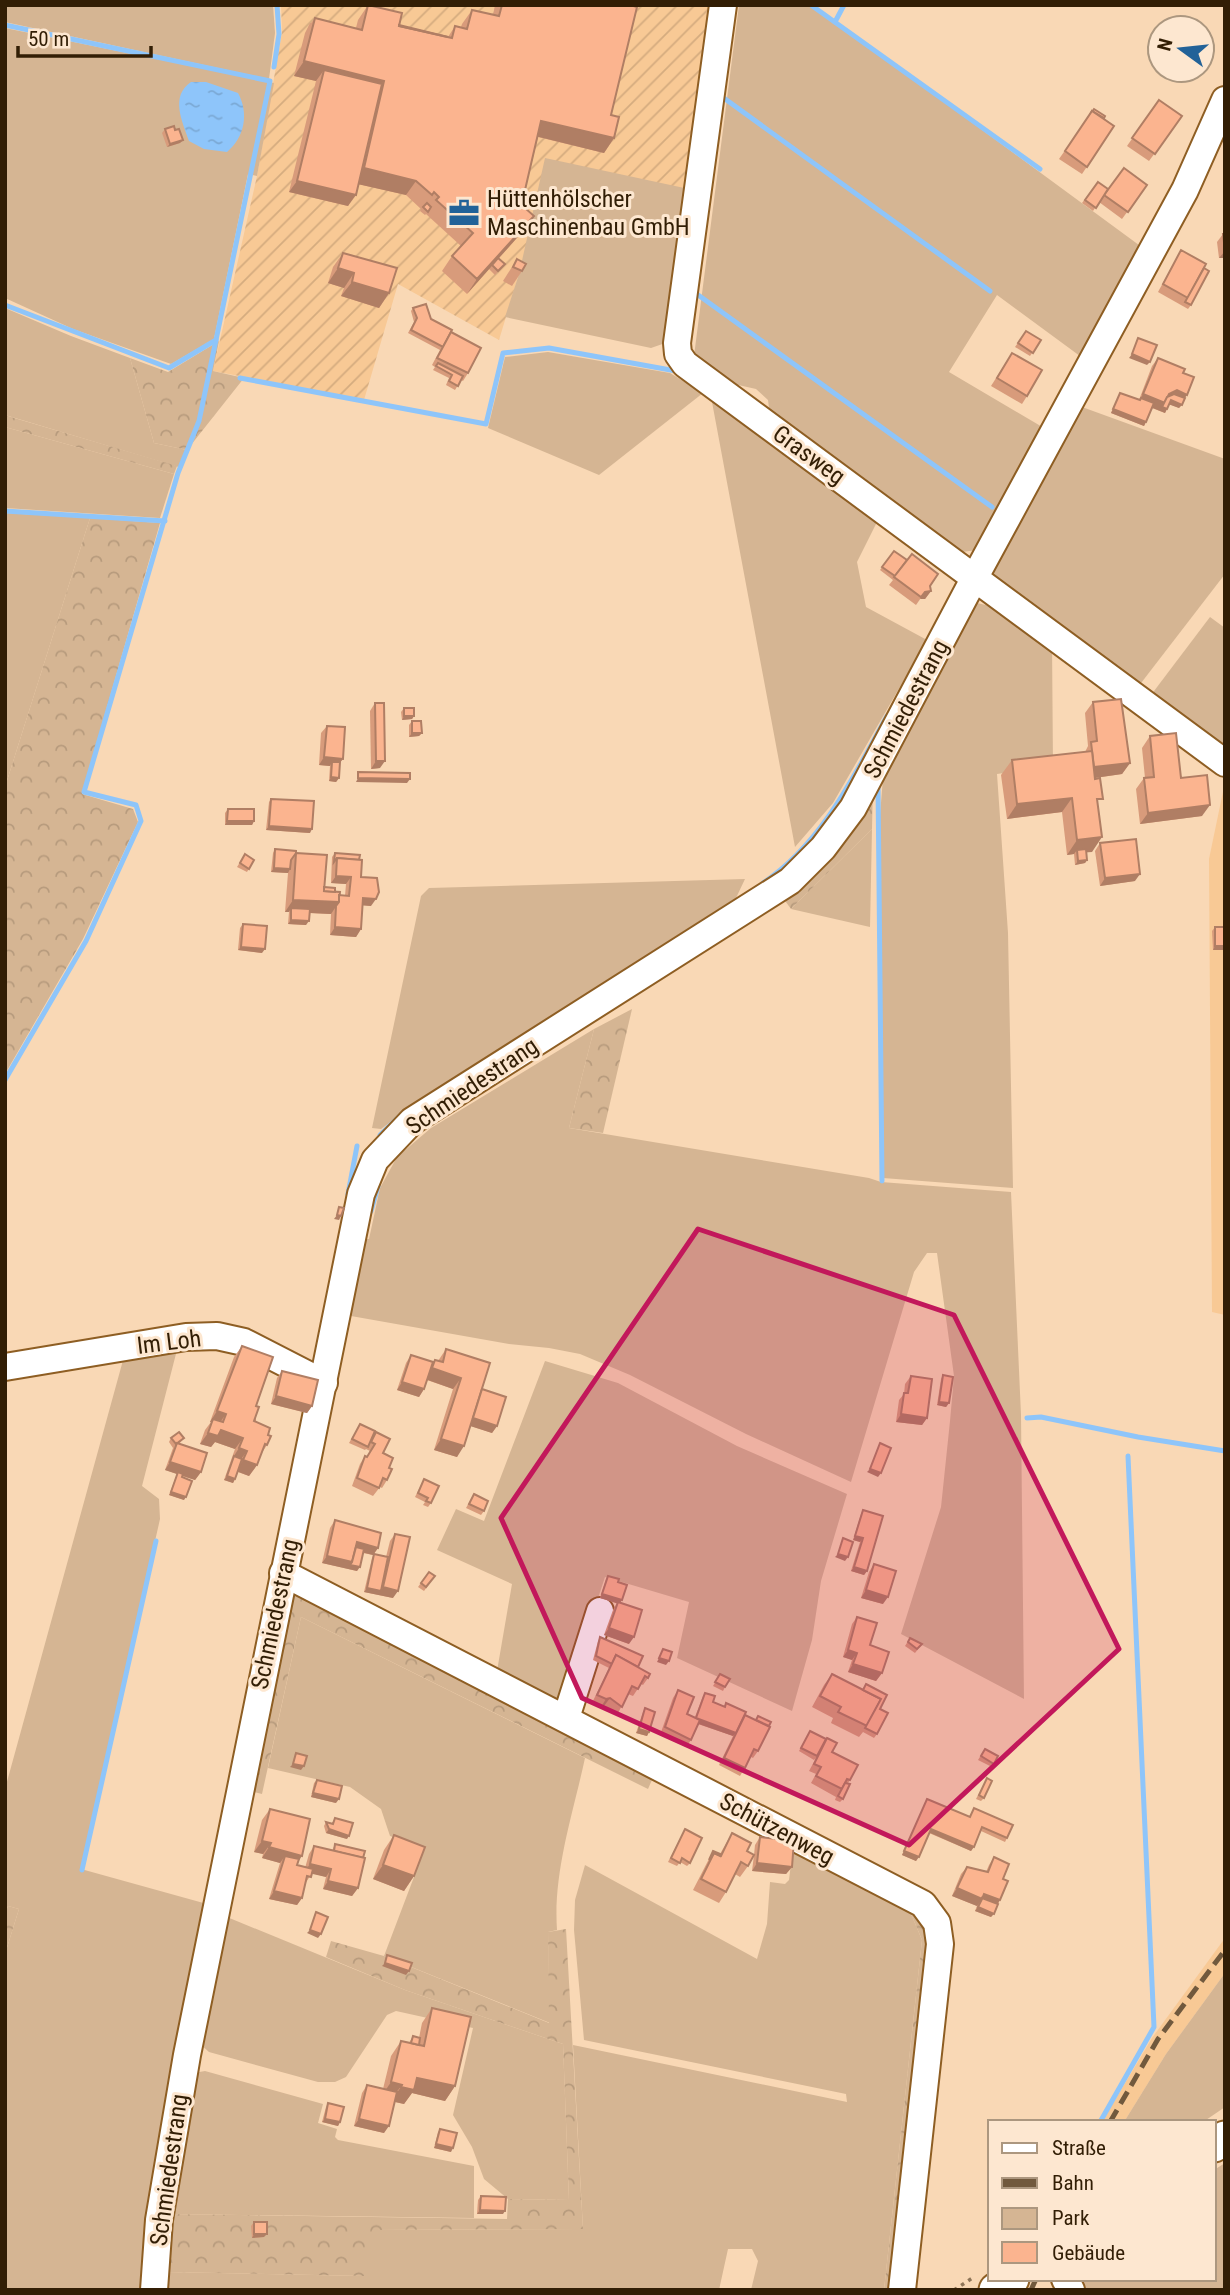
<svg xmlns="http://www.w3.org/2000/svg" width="1230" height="2295" viewBox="0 0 1230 2295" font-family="'Roboto Condensed',sans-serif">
<defs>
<pattern id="industrial-furrows" width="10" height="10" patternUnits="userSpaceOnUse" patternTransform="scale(1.75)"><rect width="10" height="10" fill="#f8c995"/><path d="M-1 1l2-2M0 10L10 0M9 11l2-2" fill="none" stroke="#d5ac7f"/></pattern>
<pattern id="forest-crowns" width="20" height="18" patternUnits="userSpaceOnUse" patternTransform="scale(1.75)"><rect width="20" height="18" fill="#d5b593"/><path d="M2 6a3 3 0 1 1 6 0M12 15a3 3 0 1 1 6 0" fill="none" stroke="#b79b7d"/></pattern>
<pattern id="water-ripples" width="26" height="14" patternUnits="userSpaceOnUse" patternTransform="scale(1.75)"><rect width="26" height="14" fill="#8ec5fa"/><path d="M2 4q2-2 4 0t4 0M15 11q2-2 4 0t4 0" fill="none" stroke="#7ba9d5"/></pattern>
</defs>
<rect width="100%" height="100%" fill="#f9d8b5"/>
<g fill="#f8c995">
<polygon points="1225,782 1225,1315 1212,1312 1209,859"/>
<polygon points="1225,1938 1225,1973 1166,2054 1124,2122 1102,2122 1152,2038"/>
</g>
<polygon fill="url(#industrial-furrows)" points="281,5 718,5 689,189 519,274 499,340 398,284 364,400 213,371 257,176 282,32"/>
<g fill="#d5b593">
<polygon points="5,5 273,5 275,33 269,79 5,22"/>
<polygon points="739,5 812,5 1143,248 1084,359 997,295 949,372 1044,428 977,550 962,552 770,416 768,400 756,389 734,384 694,356"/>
<polygon points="5,28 274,83 257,176 248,174 214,339 171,364 73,329 5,298"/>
<polygon points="545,158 689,189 671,341 651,348 505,317 519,274"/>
<polygon points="5,308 71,336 130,358 154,443 187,450 182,468 5,415"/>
<polygon points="548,352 670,373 703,393 599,475 488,428 505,357"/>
<polygon points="715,397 878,520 857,562 866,607 927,640 833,803 795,847 712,402"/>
<polygon points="1082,407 1225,459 1225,574 1138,687 990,577"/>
<polygon points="5,427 174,474 160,518 5,508"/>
<polygon points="5,513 90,518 5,787"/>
<polygon points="977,603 990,606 1052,642 1053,766 997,774 1008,933 1013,1188 883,1178 880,815 883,778"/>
<polygon points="1210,617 1225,628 1225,749 1151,695"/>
<polygon points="872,829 870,927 791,909"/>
<polygon points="745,879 736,898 428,1094 381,1129 372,1128 421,896 429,888"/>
<polygon points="594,1029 569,1128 869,1178 881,1182 1011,1192 1021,1415 1024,1699 901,1634 941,1507 950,1421 954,1376 937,1253 927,1253 914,1272 851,1482 746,1434 630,1375 580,1354 549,1348 509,1344 351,1316 364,1239 369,1239 380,1188 397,1157 431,1128"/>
<polygon points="178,1346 142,1486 159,1499 160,1519 81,1869 207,1904 143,2290 5,2290 5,1954 19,1909 8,1906 5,1914 5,1789 125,1353"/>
<polygon points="545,1361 618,1383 737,1446 847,1494 821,1581 812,1640 792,1711 677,1658 689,1602 605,1577 562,1708 497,1671 512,1584 437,1550 456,1509 484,1521"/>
<path d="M301 1617 585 1758C573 1814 553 1872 557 1930L548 1932 550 2023 384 1956 425 1848 390 1836 381 1809 350 1787 268 1768Z"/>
<polygon points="793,1847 875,1895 909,1909 922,1940 884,2290 751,2290 758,2261 752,2249 728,2249 719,2290 164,2290 165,2272 363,2276 371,2230 583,2229 573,2045 847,2102 846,2094 584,2040 574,1930 575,1900 585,1865 757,1959 767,1924 770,1882 785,1884 789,1880"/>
<polygon points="227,1917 405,1990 563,2044 569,2200 508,2199 484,2179 472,2147 453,2115 473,2028 396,2011 387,2015 346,2077 335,2082 318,2082 209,2052 200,2044"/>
<polygon points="1225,1973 1225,2107 1203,2122 1124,2122 1166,2054"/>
<polygon points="205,2071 323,2104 318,2123 337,2129 335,2137 338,2140 474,2166 474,2218 169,2214 194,2073"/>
<polygon points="1225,2163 1225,2290 1081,2290 1075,2279 1214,2279 1214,2170"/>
</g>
<g fill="url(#forest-crowns)">
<polygon points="219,341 213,371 244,378 187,450 154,443 130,358 168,372"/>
<polygon points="5,415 11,417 177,466 174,474 5,427"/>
<polygon points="90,518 160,523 82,794 133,809 138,822 83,939 5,1074 5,787"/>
<polygon points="873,782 872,829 791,909 783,898"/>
<polygon points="632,1009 603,1133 569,1128 594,1029"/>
<polygon points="288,1582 655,1773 648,1789 301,1617 262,1794 245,1790"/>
<polygon points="8,1906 19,1909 5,1954 5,1914"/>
<polygon points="909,1909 929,1925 895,2290 884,2290 922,1940"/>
<polygon points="566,1929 583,2229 372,2230 364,2276 165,2272 169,2214 507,2219 508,2199 569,2200 563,2044 405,1990 326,1957 331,1941 384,1956 549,2023 548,1932"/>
</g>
<path fill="url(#water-ripples)" d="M191 82H206L238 93C249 113 245 137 227 152L204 149 189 141C182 121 170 96 191 82Z"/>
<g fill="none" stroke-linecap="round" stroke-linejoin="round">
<g stroke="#8ec5fa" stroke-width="5">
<polyline points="811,5 1040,169"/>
<polyline points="835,22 844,5"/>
<polyline points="5,25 270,81 216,340 169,368 5,305"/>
<polyline points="274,67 279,34 277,5"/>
<polyline points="721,96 990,291"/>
<polyline points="694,292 992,507"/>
<polyline points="240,378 486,424 503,353 549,348 676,371"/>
<polyline points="5,511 165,521"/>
<polyline points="878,782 882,1181"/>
<path d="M763 883C822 844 854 776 887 716"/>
<polyline points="5,1080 86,941 141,821 136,805 84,792 178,473 199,421 216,340"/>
<polyline points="380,1135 401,1115"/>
<polyline points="348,1194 357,1146"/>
<polyline points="371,1211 378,1186"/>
<polyline points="1027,1418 1041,1417 1138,1437 1225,1451"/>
<polyline points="82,1870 156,1541"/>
<polyline points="1100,2122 1154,2027 1128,1456"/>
</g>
<g stroke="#8e5e23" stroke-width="30">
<g id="minor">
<polyline points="723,5 677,343 678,354 685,364 1225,763"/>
<polyline points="5,1367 186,1337 217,1336 244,1342 324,1383"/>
<polyline points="283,1573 923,1904 937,1923 940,1944 902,2290"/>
<polyline points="566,1718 600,1611"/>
<polyline points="1065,2279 1071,2290"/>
<polyline points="154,2290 159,2220 187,2055 361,1194 375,1160 412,1121 790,881 823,848 853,808 975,577 1185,190 1225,100"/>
</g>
</g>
<g stroke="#8e5e23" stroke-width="37">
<g id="major">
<polyline points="1214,2145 1225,2138"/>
<polyline points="996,2290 1012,2279"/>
</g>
</g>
<polyline stroke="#8e7457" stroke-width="3.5" stroke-dasharray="3.5 5" stroke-linecap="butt" points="954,2290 974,2277"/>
<use href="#minor" stroke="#fff" stroke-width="26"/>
<use href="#major" stroke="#fff" stroke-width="33"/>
<g stroke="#71593d" stroke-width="5" stroke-dasharray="14 7" stroke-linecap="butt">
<polyline points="1110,2122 1158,2039 1225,1950"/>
<polyline points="1031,2290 1036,2279"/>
</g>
</g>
<g fill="#d89b7b">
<polygon points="368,5 399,25 448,37 455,26 461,27 462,24 472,10 493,15 495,5 630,5 611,115 614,138 604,153 538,137 525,190 517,201 534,216 523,231 499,258 502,267 495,275 489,269 467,294 442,271 452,256 461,246 426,214 425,215 420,211 421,209 406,195 358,184 348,206 289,192 316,81 294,76 305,33 310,23 311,23 315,18 356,28 358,20"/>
<polygon points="1159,100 1182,116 1149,161 1127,146"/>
<polygon points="1094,109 1104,118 1114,126 1082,174 1059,159"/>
<polygon points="165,129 175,130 183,140 180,143 167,147 162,133"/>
<polygon points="1098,182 1108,189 1147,185 1122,219 1099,202 1093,211 1082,203"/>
<polygon points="1223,234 1225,234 1225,258 1219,258 1217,242"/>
<polygon points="1181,250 1191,305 1188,309 1158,292"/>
<polygon points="343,253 389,293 379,308 341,296 344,288 328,283 333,267"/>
<polygon points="517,259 522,271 512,286 503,281"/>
<polygon points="413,308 452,332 468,373 463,381 461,380 455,390 446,385 449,378 433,370 435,367 432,365 440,350 408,333 414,322 411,311"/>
<polygon points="1026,331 1041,340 1030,356 1015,347"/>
<polygon points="1012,353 1027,396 1022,404 991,386"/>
<polygon points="1158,358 1183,373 1185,398 1179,408 1169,404 1165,413 1152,408 1144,426 1111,413 1120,393 1139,400 1152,366"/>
<polygon points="894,551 930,586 931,591 925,599 920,599 916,605 889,585 893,580 880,570"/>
<polygon points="1093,702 1130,763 1122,774 1095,778 1098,805 1092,852 1086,852 1087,860 1085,863 1075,865 1074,854 1067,855 1062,812 1007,819 1001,775 1012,760 1085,752 1088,746 1085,713"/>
<polygon points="375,703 380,768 371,769 370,711"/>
<polygon points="404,708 414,716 412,719 402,720 401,712"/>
<polygon points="412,721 422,733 419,736 409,737 409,725"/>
<polygon points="327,726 343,759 340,762 339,778 336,782 329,781 330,766 319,765 321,733"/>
<polygon points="1150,736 1181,778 1202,816 1140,824 1136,789 1144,778 1145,778 1142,748"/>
<polygon points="271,799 310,833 266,830 269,802"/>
<polygon points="228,809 254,821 252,825 225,825 225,813"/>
<polygon points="1100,843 1135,881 1100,886 1095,851"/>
<polygon points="275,849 296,853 324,887 335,892 339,895 345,896 346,884 331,883 332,857 335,853 361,877 371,906 362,905 361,929 356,937 330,935 331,914 309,913 306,925 288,924 289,912 285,912 288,873 271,872 273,853"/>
<polygon points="245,854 254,860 247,872 237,867"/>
<polygon points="243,924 262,953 238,950 240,928"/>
<polygon points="1215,927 1225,927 1225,950 1213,950 1212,931"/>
<polygon points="242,1346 256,1406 256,1422 268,1435 267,1445 261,1454 257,1465 249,1476 238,1472 235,1479 233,1483 224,1480 235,1449 215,1442 211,1447 200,1444 205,1430 211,1422 210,1422 234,1357"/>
<polygon points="446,1349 482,1389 497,1426 492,1433 471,1426 457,1457 434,1450 453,1389 427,1380 424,1389 419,1397 397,1390 406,1363 411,1355 432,1364 435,1360 438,1361"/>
<polygon points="282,1371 312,1406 307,1413 271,1404 277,1378"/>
<polygon points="943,1375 949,1403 946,1407 937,1405 941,1379"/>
<polygon points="911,1376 927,1418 922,1425 896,1422 899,1400 904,1394 905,1384"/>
<polygon points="360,1424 383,1453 389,1468 387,1480 382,1488 380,1487 373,1496 352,1486 360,1464 365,1456 367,1457 370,1451 366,1449 365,1450 349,1443"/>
<polygon points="171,1438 184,1438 179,1444 201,1472 195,1480 182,1476 184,1500 169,1495 177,1474 165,1470 173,1448 169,1442"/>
<polygon points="424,1479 431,1503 428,1507 423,1505 425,1502 415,1497"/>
<polygon points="474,1494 484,1511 481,1515 466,1508"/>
<polygon points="863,1510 867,1571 864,1575 851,1571 860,1542 853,1540 861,1514"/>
<polygon points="335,1520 378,1548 373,1555 363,1553 357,1571 322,1563 330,1528"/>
<polygon points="395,1534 393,1598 364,1592 372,1558 374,1554 386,1557 390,1541"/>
<polygon points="874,1564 883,1604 861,1598 869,1572"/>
<polygon points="429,1572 435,1576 424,1591 418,1587"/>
<polygon points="608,1576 618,1582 622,1600 620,1603 629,1644 604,1635 613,1610 617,1603 600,1598 606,1579"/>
<polygon points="857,1617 882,1673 876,1681 848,1672 852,1660 843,1657 852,1624"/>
<polygon points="600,1637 638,1667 648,1678 643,1685 641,1684 633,1696 628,1694 617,1715 604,1706 601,1707 592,1703 609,1668 593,1660 598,1641"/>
<polygon points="910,1638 922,1644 915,1653 905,1646"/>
<polygon points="720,1674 725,1687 723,1691 713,1686"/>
<polygon points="832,1674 862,1690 866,1684 880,1709 877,1734 874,1738 863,1732 859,1737 831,1723 833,1718 812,1707 824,1685"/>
<polygon points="678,1690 687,1714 695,1717 703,1696 705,1693 713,1702 724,1706 726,1703 742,1719 756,1720 758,1716 758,1751 753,1758 751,1757 740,1776 719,1765 733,1736 698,1724 691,1740 686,1747 660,1735 673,1698"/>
<polygon points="645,1708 649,1732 647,1736 636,1733 643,1712"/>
<polygon points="810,1731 832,1752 850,1780 848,1783 843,1799 840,1802 835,1800 836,1797 811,1783 816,1774 809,1771 816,1758 814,1760 799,1751"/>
<polygon points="985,1749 994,1764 992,1767 978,1760"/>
<polygon points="987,1778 984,1798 981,1801 976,1799"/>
<polygon points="317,1780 336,1803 311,1797 314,1783"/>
<polygon points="927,1799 969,1817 974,1808 1007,1838 1005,1842 981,1831 971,1851 929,1833 916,1861 902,1855"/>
<polygon points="270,1809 298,1860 297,1865 305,1868 309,1854 314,1846 332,1851 335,1844 358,1888 352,1896 323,1889 326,1877 312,1873 305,1884 302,1898 297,1905 269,1899 280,1863 262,1858 263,1854 254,1852 262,1820"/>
<polygon points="335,1818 347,1839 326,1833 324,1826 326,1822 332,1823"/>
<polygon points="685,1829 690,1863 687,1866 680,1862 677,1866 668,1862"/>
<polygon points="732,1833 747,1851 754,1855 755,1845 760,1837 792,1867 786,1874 752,1871 754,1855 748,1866 740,1877 735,1874 726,1892 719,1903 693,1890 711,1855 713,1851 720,1854"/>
<polygon points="394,1835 414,1876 404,1891 373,1879 384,1850"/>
<polygon points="994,1857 1003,1879 1000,1900 991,1917 975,1911 977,1906 952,1896 961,1874 967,1867 986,1872 989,1865"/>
<polygon points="432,2008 455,2086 445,2101 412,2093 404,2104 395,2102 384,2133 354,2126 362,2093 367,2085 383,2089 391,2056 401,2041 409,2043 413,2036 419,2038 422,2023"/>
<polygon points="328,2103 340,2122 338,2126 322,2122 326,2107"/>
<polygon points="440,2129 451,2152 434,2148 438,2132"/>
<polygon points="481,2196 503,2214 477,2214 478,2200"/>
<polygon points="254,2222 264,2237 252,2238 251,2226"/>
</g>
<g fill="#b07e64">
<polygon points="304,61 384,81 374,95 324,70 316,81 294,76"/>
<polygon points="541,121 614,138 604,153 531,135"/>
<polygon points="183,140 180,143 167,147 170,144"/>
<polygon points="364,168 416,181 406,195 353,183"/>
<polygon points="297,181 356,195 348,206 289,192"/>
<polygon points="534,216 523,231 467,294 477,279"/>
<polygon points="1225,251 1225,258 1219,258"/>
<polygon points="338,268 354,273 344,288 328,283"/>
<polygon points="352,282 389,293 379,308 341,296"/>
<polygon points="1132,354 1150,362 1147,365 1129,358"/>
<polygon points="1177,390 1187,395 1182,402 1172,398 1165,401 1169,394"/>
<polygon points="1143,394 1165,403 1167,409 1165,413 1138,402"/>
<polygon points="1171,400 1182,405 1179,408 1168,404"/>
<polygon points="1113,409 1146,422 1144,426 1111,413"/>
<polygon points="931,591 925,599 920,599 916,605 925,592"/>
<polygon points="404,716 414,716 412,719 402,720"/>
<polygon points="412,733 422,733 419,736 409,737"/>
<polygon points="324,757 343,759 337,766 332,762 330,766 319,765"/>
<polygon points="376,761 385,761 380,768 371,769"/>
<polygon points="1130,763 1122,774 1087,779 1094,767"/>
<polygon points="331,777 339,778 336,782 329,781"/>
<polygon points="358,778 410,779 407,783 356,782"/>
<polygon points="1072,798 1062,812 1007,819 1017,804"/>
<polygon points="1210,805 1202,816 1140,824 1148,813"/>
<polygon points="227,821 254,821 252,825 225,825"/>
<polygon points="269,826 312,829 310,833 266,830"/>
<polygon points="1102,837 1092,852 1077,853 1077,850 1074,854 1067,855 1077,840"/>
<polygon points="1087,860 1085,863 1075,865 1078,861"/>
<polygon points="274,868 290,869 288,873 271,872"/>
<polygon points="1140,874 1135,881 1100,886 1105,878"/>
<polygon points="336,876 351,877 346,884 331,883"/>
<polygon points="363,898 376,899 371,906 358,905"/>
<polygon points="293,900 339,902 331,914 291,912 291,908 289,912 285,912"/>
<polygon points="291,920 309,921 306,925 288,924"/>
<polygon points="335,927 361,929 356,937 330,935"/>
<polygon points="1215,946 1225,946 1225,950 1213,950"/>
<polygon points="241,947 265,949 262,953 238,950"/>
<polygon points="337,1215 341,1216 339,1220 334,1219"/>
<polygon points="432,1368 461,1378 453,1389 425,1379"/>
<polygon points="402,1382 424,1389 419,1397 397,1390"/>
<polygon points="276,1396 312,1406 307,1413 271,1404"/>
<polygon points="939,1402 949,1403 946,1407 937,1405"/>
<polygon points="217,1411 226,1414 218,1425 213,1419 211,1422 210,1422"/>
<polygon points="901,1414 927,1418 922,1425 896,1422"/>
<polygon points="472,1417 497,1426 492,1433 467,1425"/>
<polygon points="221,1430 243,1438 235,1449 215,1442 211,1447 200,1444 208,1433"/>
<polygon points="441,1439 464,1446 457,1457 434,1450"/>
<polygon points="239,1448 247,1451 239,1462 234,1456"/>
<polygon points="243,1460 257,1465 249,1476 236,1471"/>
<polygon points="170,1462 201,1472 195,1480 165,1470"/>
<polygon points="870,1469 881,1473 878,1477 867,1472"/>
<polygon points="227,1476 235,1479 233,1483 224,1480"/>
<polygon points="171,1492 186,1497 184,1500 169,1495"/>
<polygon points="855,1536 863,1538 860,1542 853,1540"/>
<polygon points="357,1542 378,1548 373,1555 353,1550"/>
<polygon points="838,1554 848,1557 845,1561 835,1557"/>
<polygon points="327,1556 352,1562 360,1567 357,1571 322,1563"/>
<polygon points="854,1567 867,1571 864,1575 851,1571"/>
<polygon points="383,1587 398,1591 393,1598 364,1592 367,1588 381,1591"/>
<polygon points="866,1590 888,1597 883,1604 861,1598"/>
<polygon points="602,1594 622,1600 619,1604 600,1598"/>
<polygon points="609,1628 634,1637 629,1644 604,1635"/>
<polygon points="848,1650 857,1653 852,1660 843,1657"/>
<polygon points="659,1658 669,1661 666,1665 657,1662"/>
<polygon points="853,1664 882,1673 876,1681 848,1672"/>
<polygon points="610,1698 604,1706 601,1707 606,1699"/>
<polygon points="696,1718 736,1733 733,1736 693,1722"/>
<polygon points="639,1729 649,1732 647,1736 636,1733"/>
<polygon points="293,1764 304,1766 301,1770 290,1767"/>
<polygon points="313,1793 339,1799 336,1803 311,1797"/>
<polygon points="329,1829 349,1836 347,1839 326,1833"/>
<polygon points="931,1829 974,1847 971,1851 928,1832"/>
<polygon points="262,1841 271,1843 263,1854 254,1852"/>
<polygon points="269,1847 302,1856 294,1867 285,1856 280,1863 262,1858"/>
<polygon points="904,1851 919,1857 916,1861 902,1855"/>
<polygon points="757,1863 792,1867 786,1874 752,1871"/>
<polygon points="310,1864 331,1869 326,1877 304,1872"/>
<polygon points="383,1865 414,1876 404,1891 373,1879"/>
<polygon points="328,1881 358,1888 352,1896 323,1889"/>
<polygon points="957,1888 984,1894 1000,1900 995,1908 980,1902 977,1906 952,1896"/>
<polygon points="274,1891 302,1898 297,1905 269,1899"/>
<polygon points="978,1907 994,1914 991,1917 975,1911"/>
<polygon points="310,1930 321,1934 318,1938 307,1933"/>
<polygon points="385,1963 409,1971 406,1975 382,1966"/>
<polygon points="417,2078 455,2086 445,2101 412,2093 404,2104 391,2101 401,2087"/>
<polygon points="391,2082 402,2085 391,2099 381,2097"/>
<polygon points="325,2119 340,2122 338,2126 322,2122"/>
<polygon points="359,2119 389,2126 384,2133 354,2126"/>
<polygon points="436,2144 453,2148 451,2152 434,2148"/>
<polygon points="480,2210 505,2211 503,2214 477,2214"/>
<polygon points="254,2234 267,2234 264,2237 252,2238"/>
</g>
<g fill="#fbb48f" stroke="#b07e64" stroke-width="2">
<polygon points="368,5 402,13 399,26 452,38 455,26 467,29 472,10 499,16 502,5 630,5 637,7 611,115 619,117 614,138 541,121 525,190 516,200 534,216 477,279 452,256 473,233 436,200 439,197 434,192 432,195 416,181 364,168 384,81 304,61 315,18 362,30"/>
<polygon points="399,25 448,37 399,26"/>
<polygon points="324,70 382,84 356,195 297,181"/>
<polygon points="1159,100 1182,116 1155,154 1132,138"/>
<polygon points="1094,109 1105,116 1104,118 1092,111 1090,115"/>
<polygon points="1092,111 1114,126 1087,167 1065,151"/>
<polygon points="174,126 175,130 179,129 183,140 170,144 165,129"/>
<polygon points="1124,168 1147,185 1128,212 1104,195"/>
<polygon points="1098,182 1108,189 1096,208 1085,200"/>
<polygon points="427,203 431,207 428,212 423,207"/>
<polygon points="1223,234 1225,234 1225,251"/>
<polygon points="1181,250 1206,264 1188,298 1163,284"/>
<polygon points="343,253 397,268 389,293 352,282 354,273 338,268"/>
<polygon points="498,258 505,264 498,271 492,265"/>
<polygon points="517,259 526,264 522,271 513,267"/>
<polygon points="1204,268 1209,271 1191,305 1185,302"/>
<polygon points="426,304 431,319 452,330 443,347 411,330 417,318 413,308"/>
<polygon points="1026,331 1041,340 1033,353 1018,343"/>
<polygon points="451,332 481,348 468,373 437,358"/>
<polygon points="1138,338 1157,345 1150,362 1132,354"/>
<polygon points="1012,353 1042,370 1027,396 997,378"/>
<polygon points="1158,358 1185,369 1183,373 1194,377 1187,395 1177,390 1169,394 1165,403 1143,394"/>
<polygon points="438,363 463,376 458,386 449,381 452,375 436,366"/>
<polygon points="1120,393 1140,400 1141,398 1154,403 1146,422 1113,409"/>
<polygon points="1174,394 1185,398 1182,405 1171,400 1167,409 1162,407 1167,397"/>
<polygon points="894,551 907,560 895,576 882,567"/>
<polygon points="912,554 938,574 930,586 931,591 925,592 921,597 894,577"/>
<polygon points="1121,699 1130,763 1094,767 1091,742 1097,741 1093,702"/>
<polygon points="375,703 384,703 385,761 376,761"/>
<rect x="404" y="708" width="10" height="8"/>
<polygon points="412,721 421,721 422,733 412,733"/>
<polygon points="327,726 345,727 343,759 324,757"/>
<polygon points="1176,733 1181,778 1207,775 1210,805 1148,813 1144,778 1154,777 1150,736"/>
<polygon points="1092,751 1095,779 1100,778 1103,799 1097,799 1102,837 1077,840 1072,798 1017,804 1012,760"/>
<polygon points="332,762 340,762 339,778 331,777"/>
<polygon points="358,772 410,773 410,779 358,778"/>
<polygon points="271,799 314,801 312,829 269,826"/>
<polygon points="228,809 254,809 254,821 227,821"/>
<polygon points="1136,839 1140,874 1105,878 1100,843"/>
<polygon points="275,849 296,851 296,856 296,853 291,860 290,869 274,868"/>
<polygon points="1086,849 1087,860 1078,861 1077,850"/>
<polygon points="296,853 327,855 324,891 340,892 339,902 293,900"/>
<polygon points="335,853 360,855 359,860 337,858 334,862"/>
<polygon points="245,854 254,860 249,869 240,863"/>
<polygon points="337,858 362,860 361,877 377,878 379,892 376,899 363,898 361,929 335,927 336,906 339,902 339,895 349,896 351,877 336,876"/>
<polygon points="324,887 335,888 335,892 324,891"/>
<polygon points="291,908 310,909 309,921 291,920"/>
<polygon points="243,924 267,926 265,949 241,947"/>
<rect x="1215" y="927" width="10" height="19"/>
<polygon points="339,1207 344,1208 341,1216 337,1215"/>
<polygon points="242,1346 273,1357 256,1406 259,1407 254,1421 270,1428 268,1435 271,1436 267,1445 265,1444 257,1465 243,1460 247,1451 239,1448 243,1438 221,1430 218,1436 208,1433 213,1419 223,1422 226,1414 217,1411"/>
<polygon points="446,1349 490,1363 464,1446 441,1439 461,1378 432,1368 435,1360 443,1362"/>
<polygon points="411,1355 433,1362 424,1389 402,1382"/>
<polygon points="282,1371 318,1380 312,1406 276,1396"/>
<polygon points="943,1375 953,1377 949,1403 939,1402"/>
<polygon points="911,1376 932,1379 927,1418 901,1414 904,1393 908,1393"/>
<polygon points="482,1389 506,1397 497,1426 473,1418"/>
<polygon points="360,1424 375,1431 368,1447 352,1439"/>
<polygon points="179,1432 184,1438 176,1444 171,1438"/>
<polygon points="376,1432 390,1439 383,1453 393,1458 389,1468 392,1469 387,1480 383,1478 379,1488 357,1478 365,1456 367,1457 375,1444 371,1442"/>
<polygon points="177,1443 207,1453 201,1472 170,1462"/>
<polygon points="880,1443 891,1448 881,1473 870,1469"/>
<polygon points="234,1456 242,1459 235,1479 227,1476"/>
<polygon points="178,1472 183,1474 182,1477 192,1481 186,1497 171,1492"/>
<polygon points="424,1479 439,1486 431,1503 426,1501 428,1498 418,1493"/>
<polygon points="474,1494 488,1501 484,1511 469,1504"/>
<polygon points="863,1510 883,1516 867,1571 854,1567 863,1538 855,1536"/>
<polygon points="335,1520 381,1533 378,1548 357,1542 352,1562 327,1556"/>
<polygon points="395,1534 410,1537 398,1591 383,1587"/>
<polygon points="843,1538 853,1542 848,1557 838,1554"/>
<polygon points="356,1547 364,1549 360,1567 350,1565 352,1562"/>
<polygon points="374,1554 388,1557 381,1591 367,1588"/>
<polygon points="874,1564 896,1571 888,1597 866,1590"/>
<polygon points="429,1572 435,1576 426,1587 421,1583"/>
<polygon points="608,1576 619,1579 618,1582 627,1585 622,1600 602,1594"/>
<polygon points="618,1602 642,1610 634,1637 609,1628"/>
<polygon points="857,1617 877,1623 870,1645 889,1652 882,1673 853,1664 857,1653 848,1650"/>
<polygon points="600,1637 643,1656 638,1667 616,1655 612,1664 596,1656"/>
<polygon points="910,1638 922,1644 917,1649 908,1642"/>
<polygon points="663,1649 672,1652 669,1661 659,1658"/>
<polygon points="616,1655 650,1674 648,1678 645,1676 638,1689 632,1686 622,1707 610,1698 606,1699 597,1695"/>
<polygon points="720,1674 730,1679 725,1687 715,1682"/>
<polygon points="832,1674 881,1699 867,1726 838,1712 841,1707 820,1696"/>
<polygon points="866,1684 887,1695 880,1709 888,1713 877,1734 865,1728 881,1699 863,1690"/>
<polygon points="678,1690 694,1697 687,1714 700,1720 691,1740 665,1727"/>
<polygon points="705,1693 715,1696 713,1702 725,1707 726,1703 746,1712 736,1733 696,1718"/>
<polygon points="645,1708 655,1712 649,1732 639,1729"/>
<polygon points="745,1715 770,1727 758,1751 754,1749 745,1768 724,1758"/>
<polygon points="758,1716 771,1722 769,1726 756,1720"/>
<polygon points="810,1731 826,1739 817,1756 801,1748"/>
<polygon points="827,1738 837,1743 832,1752 858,1765 850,1780 847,1779 842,1789 816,1776 821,1767 814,1764"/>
<polygon points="985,1749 998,1756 994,1764 981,1756"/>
<polygon points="296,1753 307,1756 304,1766 293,1764"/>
<polygon points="987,1778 992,1781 984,1798 979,1795"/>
<polygon points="317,1780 342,1786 339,1799 313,1793"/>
<polygon points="845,1783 850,1784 843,1799 838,1796"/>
<polygon points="927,1799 970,1817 974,1808 1013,1825 1007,1838 982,1827 974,1847 931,1829 919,1857 904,1851"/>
<polygon points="270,1809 310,1819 302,1856 269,1847 271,1843 262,1841"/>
<polygon points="335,1818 353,1823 349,1836 329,1829 326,1822 333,1824"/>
<polygon points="685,1829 702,1838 690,1863 682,1858 680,1863 671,1858"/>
<polygon points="732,1833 751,1843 747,1851 754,1855 748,1866 741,1862 726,1892 701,1879 714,1853 721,1856"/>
<polygon points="394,1835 425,1847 414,1876 383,1865"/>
<polygon points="760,1837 794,1841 792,1867 757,1863"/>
<polygon points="335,1844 365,1851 363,1858 334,1851"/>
<polygon points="314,1846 365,1858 358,1888 328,1881 331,1869 310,1864"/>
<polygon points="713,1851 720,1854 720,1856 714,1853 709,1860"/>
<polygon points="285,1856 299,1859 297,1865 313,1869 311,1877 307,1876 302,1898 274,1891"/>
<polygon points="994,1857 1009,1864 1003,1879 1008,1881 1000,1900 984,1894 982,1899 957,1888 967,1867 988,1872"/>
<polygon points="982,1898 998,1904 994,1914 978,1907 982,1899"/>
<polygon points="316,1912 328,1917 321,1934 310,1930"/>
<polygon points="387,1955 412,1963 409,1971 385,1963"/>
<polygon points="432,2008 471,2017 455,2086 417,2078 414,2090 401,2087 402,2085 391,2082 401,2041 424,2046"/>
<polygon points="413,2036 420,2038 419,2045 411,2043"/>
<polygon points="367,2085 397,2092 389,2126 359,2119"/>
<polygon points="328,2103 344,2107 340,2122 325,2119"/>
<polygon points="440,2129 457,2133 453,2148 436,2144"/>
<polygon points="481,2196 506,2197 505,2211 480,2210"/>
<rect x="254" y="2222" width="13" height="12"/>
</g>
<path fill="#c2185b" fill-opacity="0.2" stroke="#c2185b" stroke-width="5" stroke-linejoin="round" d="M698 1229 954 1315 1119 1649 909 1845 582 1698 501 1518Z"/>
<defs>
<g id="office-bare" transform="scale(2.415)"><path d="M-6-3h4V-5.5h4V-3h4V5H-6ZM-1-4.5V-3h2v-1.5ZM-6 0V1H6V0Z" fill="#226298" stroke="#fde7d0" stroke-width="2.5" paint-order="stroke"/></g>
</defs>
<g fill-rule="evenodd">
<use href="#office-bare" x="464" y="213"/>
</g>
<g text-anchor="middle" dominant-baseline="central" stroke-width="6" stroke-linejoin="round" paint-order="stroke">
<g font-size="24" fill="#321e05" stroke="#fde7d0" text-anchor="start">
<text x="487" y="199">Hüttenhölscher<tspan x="487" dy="28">Maschinenbau GmbH</tspan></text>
</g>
<g font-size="24" fill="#321e05" stroke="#fde7d0">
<text transform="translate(809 455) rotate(36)">Grasweg</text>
<text transform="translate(906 709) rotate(-62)">Schmiedestrang</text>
<text transform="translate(472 1086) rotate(-34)">Schmiedestrang</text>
<text transform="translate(169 1342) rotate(-7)">Im Loh</text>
<text transform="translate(275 1614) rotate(-78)">Schmiedestrang</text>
<text transform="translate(777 1829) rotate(28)">Schützenweg</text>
<text transform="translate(169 2170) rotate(-82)">Schmiedestrang</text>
</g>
</g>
<rect width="1230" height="2295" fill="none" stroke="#321e05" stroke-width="14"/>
<rect x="988" y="2120" width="228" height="161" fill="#fde7d0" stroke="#ac977f" stroke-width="2"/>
<rect x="1002" y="2143" width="35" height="10" fill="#ffffff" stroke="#ac977f" stroke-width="2"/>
<text x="1052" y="2155" font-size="21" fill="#321e05">Straße</text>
<rect x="1002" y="2178" width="35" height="10" fill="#71593d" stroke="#ac977f" stroke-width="2"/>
<text x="1052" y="2190" font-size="21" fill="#321e05">Bahn</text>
<rect x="1002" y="2208" width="35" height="21" fill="#d5b593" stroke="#ac977f" stroke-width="2"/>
<text x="1052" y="2225" font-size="21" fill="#321e05">Park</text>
<rect x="1002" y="2242" width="35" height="21" fill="#fbb48f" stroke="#ac977f" stroke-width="2"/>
<text x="1052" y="2260" font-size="21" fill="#321e05">Gebäude</text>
<g transform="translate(1181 49) rotate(285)"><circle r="33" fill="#fde7d0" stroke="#ac977f" stroke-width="2"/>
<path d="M0-5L12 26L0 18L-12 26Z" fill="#226298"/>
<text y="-10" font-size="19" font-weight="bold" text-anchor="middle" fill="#321e05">N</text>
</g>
<path d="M18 46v10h133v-10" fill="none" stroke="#321e05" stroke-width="3.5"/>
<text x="28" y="46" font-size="21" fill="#321e05" stroke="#fde7d0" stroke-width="5" paint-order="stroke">50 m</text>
</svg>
